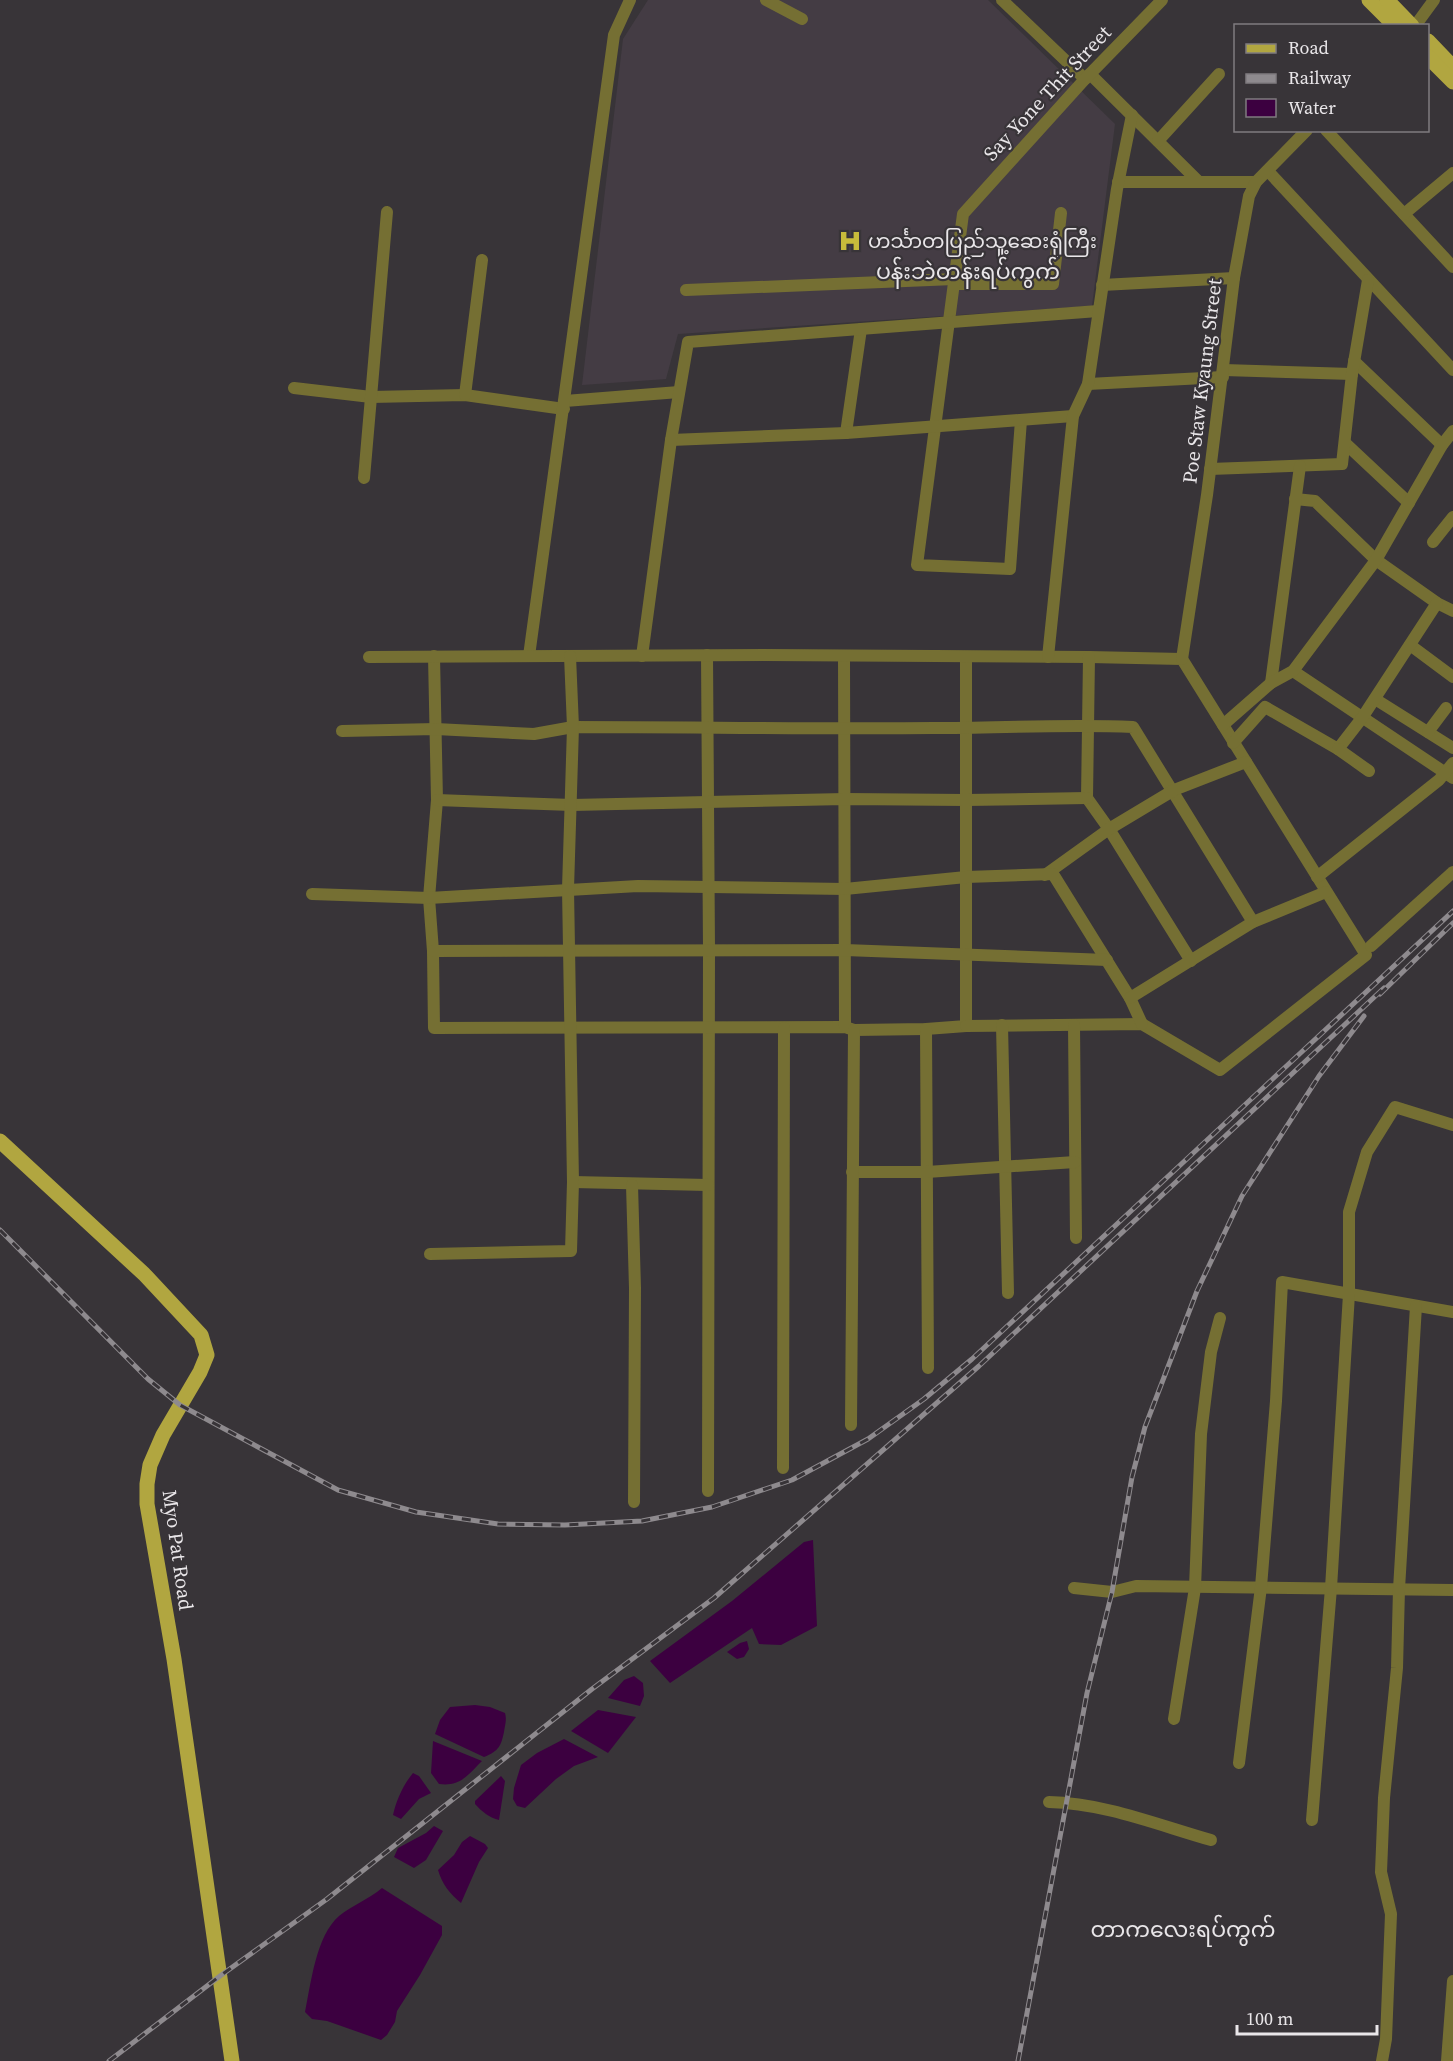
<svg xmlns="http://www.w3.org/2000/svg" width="1453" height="2061" viewBox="0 0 1453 2061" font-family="'Source Serif 4','Noto Sans Myanmar',serif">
<rect width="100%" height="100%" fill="#383438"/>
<polygon fill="#443c44" points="648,0 988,0 1115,124 1092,306 678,334 666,379 582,385 623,39"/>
<g fill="#3c0040">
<polygon points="813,1540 817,1626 781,1645 759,1644 752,1628 670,1683 650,1661 732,1601 804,1542"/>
<polygon points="747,1641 749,1649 744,1657 737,1659 727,1652 740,1643"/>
<polygon points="634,1676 643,1683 644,1696 640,1706 608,1698 624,1680"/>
<path d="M475 1705 490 1707 505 1713C507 1720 505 1725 504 1732 501 1746 499 1751 484 1757L435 1734 440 1720 450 1707Z"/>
<polygon points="598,1710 636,1717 608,1753 571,1731"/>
<polygon points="564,1739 598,1757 574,1766 556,1779 525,1808 517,1806 513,1799 514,1788 521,1765 537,1753"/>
<path d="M433 1741 482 1761C468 1775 460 1787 439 1784L431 1773Z"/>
<path d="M413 1773 419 1776 431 1793 419 1799 401 1819 393 1815C396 1801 403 1785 413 1773Z"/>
<path d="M501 1776 505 1781 499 1820C490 1818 481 1811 475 1804V1801Z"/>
<polygon points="434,1826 443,1831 426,1860 414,1868 394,1857 398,1848 426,1833"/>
<path d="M470 1836 485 1844 488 1848 479 1862 461 1903C450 1894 442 1884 438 1870L454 1855 462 1842Z"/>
<path d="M382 1888 442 1926V1935L420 1975 397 2011 395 2022 387 2035 381 2040 327 2021 312 2019 305 2012C311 1983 316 1936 339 1916 353 1905 369 1899 382 1888Z"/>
</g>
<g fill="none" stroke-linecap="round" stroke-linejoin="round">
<g stroke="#756f33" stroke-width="12">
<polyline points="766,0 802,19"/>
<polyline points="1002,0 1085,79"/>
<polyline points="1415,26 1434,0"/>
<polyline points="1090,74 1199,182"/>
<polyline points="1326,130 1453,267"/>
<polyline points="1158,141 1219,74"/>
<polyline points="1268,171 1453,370"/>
<polyline points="1118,182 1256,182"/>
<polyline points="1404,214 1453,173"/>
<polyline points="954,284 1053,284 1061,213"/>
<polyline points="1102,285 1234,278"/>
<polyline points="686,290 954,279"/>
<polyline points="1354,361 1442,445"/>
<polyline points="1224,370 1352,374"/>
<polyline points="1088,384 1223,377"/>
<polyline points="294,388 371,397 465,395 564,409"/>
<polyline points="465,395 482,260"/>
<polyline points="565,401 679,392"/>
<polyline points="1021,420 1010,569 917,565 963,214 1085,79 1162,0"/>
<polyline points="846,433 861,329"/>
<polyline points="671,440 846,433 1073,416"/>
<polyline points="1345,443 1409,503"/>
<polyline points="1210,469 1342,464 1352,374 1368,280"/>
<polyline points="364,478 387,212"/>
<polyline points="1295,499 1315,501 1376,560 1437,603 1453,611"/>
<polyline points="1433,542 1453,517"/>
<polyline points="1410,645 1453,677"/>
<polyline points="707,655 709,949 708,1491"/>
<polyline points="434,656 437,800 429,898 433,951 434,1028 845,1027 854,1030 926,1029 966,1026 966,657"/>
<polyline points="529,656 614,35 630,0"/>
<polyline points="642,656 671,440 688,342 1098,311"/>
<polyline points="844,656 845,1027"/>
<polyline points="369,657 765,655 1089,657 1182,659 1366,955 1220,1070 1142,1024 966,1026"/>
<polyline points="1048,657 1073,416 1088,384 1117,189 1132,115"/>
<polyline points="1089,657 1087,798 1109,829 1191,961"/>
<polyline points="1182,659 1207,495 1234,278 1249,196 1256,182 1307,130"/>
<polyline points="1293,671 1453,778"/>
<polyline points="1271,683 1300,466"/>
<polyline points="1375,699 1453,748"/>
<polyline points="1223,725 1271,683 1293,671 1376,560 1442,445 1453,431"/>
<path d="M342 731 436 729 534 734 573 727C693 727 813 729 933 728 1000 728 1066 724 1133 727L1253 922"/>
<polyline points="1428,732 1446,708"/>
<polyline points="1233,743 1265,707 1338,749 1362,718 1437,603"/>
<polyline points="1338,749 1369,771"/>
<polyline points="437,800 572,805 845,799 966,800 1087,798"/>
<polyline points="1045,875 1109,829 1174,790 1246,762"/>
<polyline points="1317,877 1439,780 1453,763"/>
<polyline points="312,894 429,898 638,886 845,889 966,877 1053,874 1130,998 1142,1024"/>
<polyline points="1371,946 1453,872"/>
<polyline points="433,951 845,950 1107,960"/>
<polyline points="1130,998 1253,922 1326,892"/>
<polyline points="1002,1025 1008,1293"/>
<polyline points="1074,1025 1076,1238"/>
<polyline points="926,1029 928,1368"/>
<polyline points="852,1172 927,1172 1075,1162"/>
<polyline points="573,1182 708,1185"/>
<polyline points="632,1185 635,1288 634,1502"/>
<polyline points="430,1254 571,1251 573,1182 568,889 573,727 570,656"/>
<polyline points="851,1425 854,1030"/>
<polyline points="783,1468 784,1028"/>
<polyline points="1074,1588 1112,1592 1136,1586 1453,1590"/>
<polyline points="1174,1719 1195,1588 1201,1434 1211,1352 1220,1318"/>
<polyline points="1239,1763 1261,1587 1276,1401 1282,1282 1453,1312"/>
<path d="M1049 1802C1104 1803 1158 1825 1211 1840"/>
<polyline points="1312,1820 1331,1588 1349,1294 1349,1212 1367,1152 1395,1107 1453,1125"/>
<polyline points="1382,2061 1386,2039 1391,1914 1381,1872 1384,1798 1397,1668 1399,1589 1416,1306"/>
<polyline points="1447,2061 1453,1981"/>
</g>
<g stroke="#b1a640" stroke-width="15">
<polyline points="1369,0 1395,26"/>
<polyline points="1387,0 1412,26"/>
<polyline points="1428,41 1453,67"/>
<polyline points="1428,57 1453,82"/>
<polyline points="0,1141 144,1274 201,1335 207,1355 200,1372 163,1435 150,1465 147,1484 147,1504 174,1659 232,2061"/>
</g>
<g stroke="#8e8a8e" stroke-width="5">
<g id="rail">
<polyline points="1380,994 1453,923"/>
<polyline points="0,1230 148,1379 180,1405 338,1490 416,1512 498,1524 565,1525 642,1521 712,1507 792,1480 868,1439 924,1399 972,1359 1453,911"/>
<polyline points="109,2061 220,1976 327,1899 592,1689 714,1598 979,1366 1384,988"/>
<polyline points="1018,2061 1087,1693 1112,1592 1132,1477 1145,1427 1197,1291 1242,1196 1319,1076 1364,1016"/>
</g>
</g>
<use href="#rail" stroke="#383438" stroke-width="3" stroke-dasharray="9" stroke-linecap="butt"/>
</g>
<defs>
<g id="hospital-bare" transform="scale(1.8)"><path d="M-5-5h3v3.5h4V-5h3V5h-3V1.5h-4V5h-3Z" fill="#c8bb3b" stroke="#383438" stroke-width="2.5" paint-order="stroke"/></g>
</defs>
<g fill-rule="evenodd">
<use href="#hospital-bare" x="850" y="241"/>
</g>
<g text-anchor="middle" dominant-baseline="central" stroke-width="4.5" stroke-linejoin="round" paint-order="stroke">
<g font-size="20" fill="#e9e6e9" stroke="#383438">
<text transform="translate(1047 93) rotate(-47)">Say Yone Thit Street</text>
<text transform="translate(1202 381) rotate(-83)">Poe Staw Kyaung Street</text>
<text transform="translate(178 1550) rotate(82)">Myo Pat Road</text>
</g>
<g font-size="20" fill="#e9e6e9" stroke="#383438" text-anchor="start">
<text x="868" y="241">ဟင်္သာတပြည်သူ့ဆေးရုံကြီး</text>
</g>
<g font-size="22" fill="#e9e6e9" stroke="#383438">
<text x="968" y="271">ပန်းဘဲတန်းရပ်ကွက်</text>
<text x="1183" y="1929">တာကလေးရပ်ကွက်</text>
</g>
</g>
<rect x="1234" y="24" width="195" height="108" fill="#383438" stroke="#7f7b7f" stroke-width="1.5"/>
<rect x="1246" y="44" width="30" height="9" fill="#b1a640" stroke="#7f7b7f" stroke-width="1.5"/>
<text x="1288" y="54" font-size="18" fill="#e9e6e9">Road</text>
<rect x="1246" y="74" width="30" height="9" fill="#8e8a8e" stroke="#7f7b7f" stroke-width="1.5"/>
<text x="1288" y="84" font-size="18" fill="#e9e6e9">Railway</text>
<rect x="1246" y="99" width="30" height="18" fill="#3c0040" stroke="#7f7b7f" stroke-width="1.5"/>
<text x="1288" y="114" font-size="18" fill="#e9e6e9">Water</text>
<path d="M1237 2025v9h140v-9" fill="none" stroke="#e9e6e9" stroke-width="3"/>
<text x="1246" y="2025" font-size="18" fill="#e9e6e9" stroke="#383438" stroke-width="4.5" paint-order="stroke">100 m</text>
</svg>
